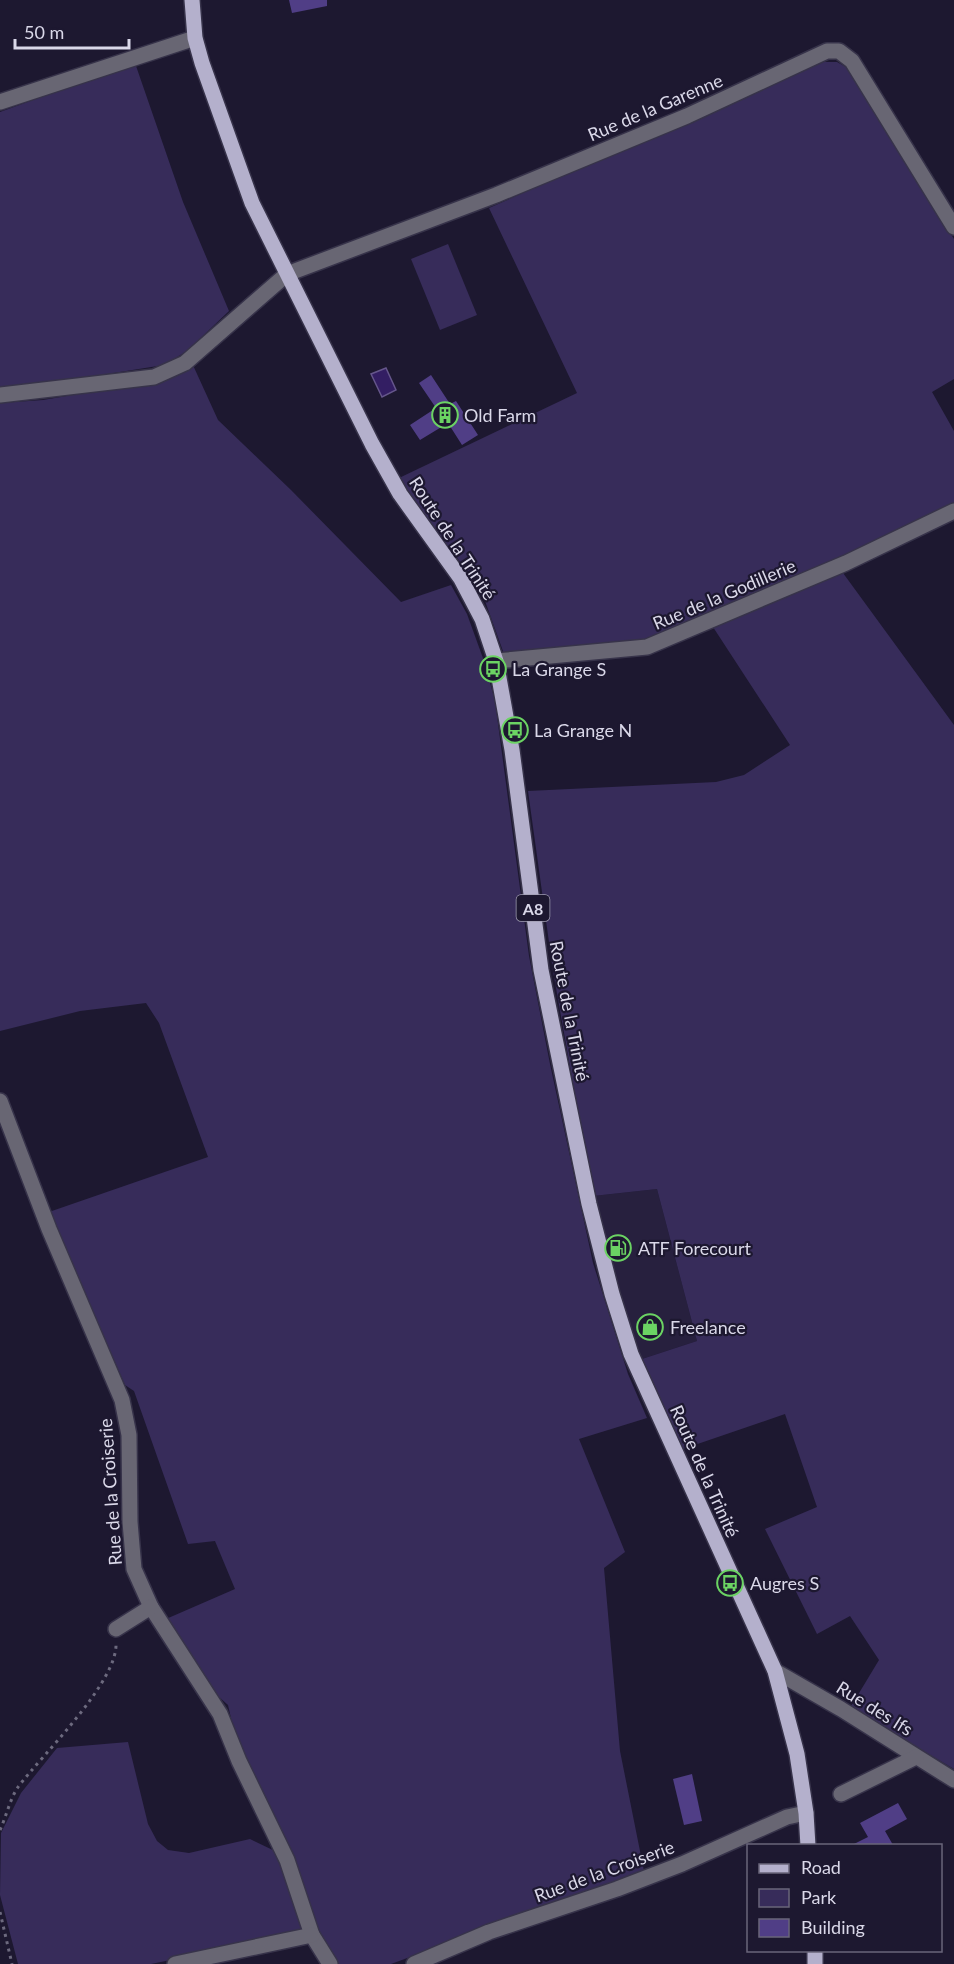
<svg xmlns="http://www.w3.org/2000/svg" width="954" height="1964" viewBox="0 0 954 1964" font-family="Lato,sans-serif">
<rect width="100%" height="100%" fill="#1d1830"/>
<polygon fill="#27203e" points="657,1189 697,1341 642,1359 616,1285 593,1196"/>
<g fill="#372c5a">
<polygon points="819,62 837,62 846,67 954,239 954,379 932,392 954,431 954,504 834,562 649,639 504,654 480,587 421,512 399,478 577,393 489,208"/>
<polygon points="135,63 183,202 229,311 187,351 164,365 19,388 0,389 0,112"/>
<polygon points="448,244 477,315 440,330 411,259"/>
<polygon points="192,363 218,420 291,490 401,602 451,585 467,614 484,661 495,701 529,956 550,1064 593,1263 628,1374 647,1418 579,1439 625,1552 604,1568 620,1751 644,1871 391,1964 337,1964 318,1930 292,1860 235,1736 228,1705 210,1689 166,1619 235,1589 215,1541 188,1544 134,1391 125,1385 49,1212 208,1157 159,1023 146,1003 80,1011 0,1031 0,403 43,400 155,381"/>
<polygon points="843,573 954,725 954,1769 850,1708 879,1660 850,1616 817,1634 765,1529 817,1507 785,1414 680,1450 642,1359 697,1341 657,1189 593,1196 553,971 528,791 716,782 744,775 790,745 713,627"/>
<polygon points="128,1742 148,1824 157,1841 168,1850 189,1853 250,1839 279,1853 308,1932 151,1964 18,1964 0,1895 1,1833 21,1793 57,1748"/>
</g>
<polygon fill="#331e63" stroke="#65568b" stroke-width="1.5" points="386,368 396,390 382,397 371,374"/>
<g fill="#503e86">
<polygon points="289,0 327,0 327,6 292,13"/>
<polygon points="431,375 450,404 456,401 478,435 462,445 448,423 420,440 410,425 436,408 419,383"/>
<polygon points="692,1774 702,1821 684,1825 673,1779"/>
<polygon points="898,1803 907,1819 885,1831 893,1845 852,1845 868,1837 860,1823"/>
</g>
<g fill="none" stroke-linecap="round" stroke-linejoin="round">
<g stroke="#37334a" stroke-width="18">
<g id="minor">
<polyline points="0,102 195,38"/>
<polyline points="0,395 154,377 185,363 287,274 496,195 687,116 827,51 839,51 852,61 954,227"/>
<polyline points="496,661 647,647 846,563 954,511"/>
<polyline points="0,1101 49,1229 122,1400 129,1435 130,1522 134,1569 151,1607 220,1714 239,1761 287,1860 312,1935 330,1964"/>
<polyline points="116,1629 151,1607"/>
<polyline points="775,1671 841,1709 954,1780"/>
<polyline points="841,1794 916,1757"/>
<polyline points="175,1964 312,1935"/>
<polyline points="414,1964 489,1932 617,1889 682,1864 787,1817 806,1813"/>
</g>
</g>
<g stroke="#37334a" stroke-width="18">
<g id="major">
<polyline points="192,0 195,38 202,63 252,203 372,444 400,494 461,579 482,619 496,661 512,750 541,970 589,1204 612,1294 631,1354 775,1671 797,1754 806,1813 808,1846"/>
<polyline points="815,1950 815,1964"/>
</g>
</g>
<g stroke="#6d6a7f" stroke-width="3" stroke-dasharray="3 4.5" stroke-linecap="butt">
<path d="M0 1830C6 1817 10 1799 18 1787 42 1755 118 1682 116 1643"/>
<polyline points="0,1912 12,1964"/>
</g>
<use href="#minor" stroke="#686673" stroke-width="15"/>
<use href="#major" stroke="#b4b0cc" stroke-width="15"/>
</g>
<defs>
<g id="building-ring" transform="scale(1.35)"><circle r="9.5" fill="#1d1830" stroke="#6bd363" stroke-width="1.5"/><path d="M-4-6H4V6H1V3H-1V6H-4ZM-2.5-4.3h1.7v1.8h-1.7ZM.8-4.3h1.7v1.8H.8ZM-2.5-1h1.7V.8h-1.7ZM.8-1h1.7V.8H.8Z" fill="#6bd363"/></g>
<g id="bus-ring" transform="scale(1.35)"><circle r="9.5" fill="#1d1830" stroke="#6bd363" stroke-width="1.5"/><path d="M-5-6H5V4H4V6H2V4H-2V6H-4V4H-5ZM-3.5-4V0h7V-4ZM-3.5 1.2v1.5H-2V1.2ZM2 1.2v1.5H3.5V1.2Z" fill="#6bd363"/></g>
<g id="fuel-ring" transform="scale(1.35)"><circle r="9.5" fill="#1d1830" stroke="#6bd363" stroke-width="1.5"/><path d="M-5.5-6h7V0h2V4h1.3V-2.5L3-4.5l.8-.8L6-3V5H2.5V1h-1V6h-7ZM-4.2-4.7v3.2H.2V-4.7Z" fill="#6bd363"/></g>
<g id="shop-ring" transform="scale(1.35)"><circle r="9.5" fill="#1d1830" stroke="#6bd363" stroke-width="1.5"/><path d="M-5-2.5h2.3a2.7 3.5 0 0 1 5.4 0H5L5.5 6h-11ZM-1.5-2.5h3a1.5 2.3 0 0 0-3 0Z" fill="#6bd363"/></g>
</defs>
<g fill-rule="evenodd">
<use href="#building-ring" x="445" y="415"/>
<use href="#bus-ring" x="493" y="669"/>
<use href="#bus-ring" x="515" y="730"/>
<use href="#fuel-ring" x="618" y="1248"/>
<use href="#shop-ring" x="650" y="1327"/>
<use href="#bus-ring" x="730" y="1583"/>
</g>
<g text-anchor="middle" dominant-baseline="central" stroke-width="4.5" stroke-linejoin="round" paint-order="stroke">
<rect fill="#1d1830" stroke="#a19eb2" stroke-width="1.5" x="516.5" y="895" width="33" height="26" rx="4.5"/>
<g font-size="16" font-weight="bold" fill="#dad8e9">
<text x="533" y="908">A8</text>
</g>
<g font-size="18" fill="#dad8e9" stroke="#1d1830">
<text transform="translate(655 107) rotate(-23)">Rue de la Garenne</text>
<text transform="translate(453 538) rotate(57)">Route de la Trinité</text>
<text transform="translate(724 594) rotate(-23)">Rue de la Godillerie</text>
<text transform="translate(570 1011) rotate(79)">Route de la Trinité</text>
<text transform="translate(705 1471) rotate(66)">Route de la Trinité</text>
<text transform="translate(110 1492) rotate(-94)">Rue de la Croiserie</text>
<text transform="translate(875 1708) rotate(32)">Rue des Ifs</text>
<text transform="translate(604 1871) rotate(-20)">Rue de la Croiserie</text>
</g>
<g font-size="18" fill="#dad8e9" stroke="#1d1830" text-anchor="start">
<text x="464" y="415">Old Farm</text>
<text x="512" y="669">La Grange S</text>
<text x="534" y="730">La Grange N</text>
<text x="638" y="1248">ATF Forecourt</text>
<text x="670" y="1327">Freelance</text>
<text x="750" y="1583">Augres S</text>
</g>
</g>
<rect x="747" y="1844" width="195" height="108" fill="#1d1830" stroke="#69657a" stroke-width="1.5"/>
<rect x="759" y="1864" width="30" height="9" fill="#b4b0cc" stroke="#69657a" stroke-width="1.5"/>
<text x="801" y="1874" font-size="18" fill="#dad8e9">Road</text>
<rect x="759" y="1889" width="30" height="18" fill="#372c5a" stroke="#69657a" stroke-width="1.5"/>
<text x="801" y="1904" font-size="18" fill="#dad8e9">Park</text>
<rect x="759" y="1919" width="30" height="18" fill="#503e86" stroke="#69657a" stroke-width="1.5"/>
<text x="801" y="1934" font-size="18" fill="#dad8e9">Building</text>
<path d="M15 39v9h114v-9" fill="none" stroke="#dad8e9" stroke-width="3"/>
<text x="24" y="39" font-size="18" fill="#dad8e9" stroke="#1d1830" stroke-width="4.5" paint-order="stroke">50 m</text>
</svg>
